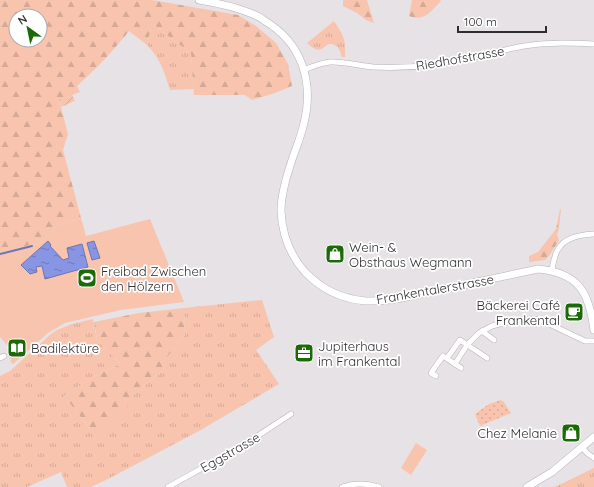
<svg xmlns="http://www.w3.org/2000/svg" width="594" height="487" viewBox="0 0 594 487" font-family="Quicksand,sans-serif">
<defs>
<pattern id="grass-tufts" width="24" height="20" patternUnits="userSpaceOnUse"><rect width="24" height="20" fill="#f8c4ae"/><path d="M3 7l-1-3M5 7V3M7 7l1-3M15 17l-1-3M17 17v-4M19 17l1-3" fill="none" stroke="#d5a996"/></pattern>
<pattern id="forest-firs" width="22" height="20" patternUnits="userSpaceOnUse"><rect width="22" height="20" fill="#f8c4ae"/><path d="M5 1l3.5 6h-7zM16 11l3.5 6h-7z" fill="#d5a996"/></pattern>
<pattern id="park-dots" width="8" height="8" patternUnits="userSpaceOnUse"><rect width="8" height="8" fill="#f8c4ae"/><path d="M2 2h.1M6 6h.1" fill="none" stroke="#d5a996" stroke-width="1.8" stroke-linecap="round"/></pattern>
<pattern id="garden-furrows" width="10" height="10" patternUnits="userSpaceOnUse"><rect width="10" height="10" fill="#f8c4ae"/><path d="M-1 1l2-2M0 10L10 0M9 11l2-2" fill="none" stroke="#d5a996"/></pattern>
<pattern id="water-ripples" width="26" height="14" patternUnits="userSpaceOnUse"><rect width="26" height="14" fill="#8895e5"/><path d="M2 4q2-2 4 0t4 0M15 11q2-2 4 0t4 0" fill="none" stroke="#707aba"/></pattern>
</defs>
<rect width="100%" height="100%" fill="#e7e2e5"/>
<g fill="url(#grass-tufts)">
<path d="M334 21C344 36 346 40 345 57H342C341 55 341 53 340 51 338 46 332 42 327 45 322 48 326 47 321 49 316 51 311 47 307 43Z"/>
<path d="M152 24 191 53 194 89 170 90C164 72 161 59 147 45Z"/>
<polygon points="262,300 274,337 256,350 279,384 199,431 108,479 91,487 67,487 61,472 27,487 0,487 0,376 10,371 51,334 57,330 72,324 93,319 97,340 121,364 93,377 64,396 96,436 133,395 165,369 162,363 185,335 184,308"/>
<polygon points="594,468 594,487 555,487"/>
</g>
<g fill="url(#forest-firs)" fill-rule="evenodd">
<path d="M0 0H152L238 15 256 26 276 43 288 64 292 86 275 93 252 100 245 95H194L191 53 152 24 147 45 129 31C113 51 96 69 77 86L80 92 59 100 68 134 63 150 81 218 58 225 39 244 30 245 0 253ZM16 16H40V40H16Z"/>
<polygon points="343,0 367,0 374,23 366,20 357,13 343,6"/>
<path d="M412 0H440L441 1C431 11 425 22 409 16Z"/>
<polygon points="560,209 561,210 559,228 557,235 559,240 549,256 545,260 529,262 529,256 538,252 556,229"/>
<polygon points="184,308 185,335 162,363 165,369 133,395 127,407 96,436 64,396 93,377 121,364 97,340 94,322 139,313"/>
</g>
<polygon fill="url(#park-dots)" points="501,400 504,402 511,413 480,426 475,414 489,404"/>
<polygon fill="url(#garden-furrows)" points="72,95 75,101 61,107 59,100"/>
<g fill="#f8c4ae">
<polygon points="81,218 86,236 150,219 184,302 121,310 65,323 48,333 13,364 10,361 12,360 8,355 12,351 0,337 0,253 30,245 39,244 58,225"/>
<polygon points="416,443 427,450 411,475 401,468"/>
</g>
<g fill="url(#water-ripples)" stroke="#6d76ae">
<polygon points="48,241 51,245 50,246 63,260 69,258 67,248 82,244 88,267 45,279 42,266 36,267 37,272 30,274 21,265"/>
<polygon points="94,241 100,258 92,260 87,243"/>
</g>
<g fill="none" stroke-linecap="round" stroke-linejoin="round">
<polyline stroke="#6d76ae" stroke-width="2" points="0,254 32,246"/>
<g stroke="#b8b3b6" stroke-width="6">
<g id="street">
<path d="M304 70C313 66 321 63 330 62 344 61 359 66 373 67 395 68 418 67 440 64 468 60 496 51 524 46 547 42 570 43 594 44"/>
<path d="M552 270C553 264 554 257 557 251 564 237 580 235 594 234"/>
<polyline points="482,331 494,340"/>
<polyline points="0,358 4,356"/>
<polyline points="447,358 460,340 487,358"/>
<polyline points="455,364 467,345 479,333 492,326 520,319 532,319 541,320 585,341 594,341"/>
<polyline points="436,376 431,373 443,356 461,368"/>
<polyline points="582,447 587,453 594,458"/>
<polyline points="168,487 242,446 291,414"/>
<path d="M342 487C354 483 366 483 379 487"/>
</g>
</g>
<g stroke="#b8b3b6" stroke-width="8">
<g id="secondary">
<path d="M199 0C218 3 237 7 255 15 259 16 262 19 265 21 302 43 314 82 304 123 301 137 295 150 291 163 286 178 281 196 281 211 282 233 290 255 305 272 321 289 342 299 366 301 389 302 412 296 435 291 469 284 504 276 538 269 579 273 589 292 594 330"/>
<polyline points="527,487 552,472 594,437"/>
</g>
</g>
<use href="#street" stroke="#fff" stroke-width="5"/>
<use href="#secondary" stroke="#fff" stroke-width="7"/>
</g>
<defs>
<g id="shop-square" transform="scale(1)"><rect x="-9" y="-9" width="18" height="18" rx="4" fill="#1c6907" stroke="#fff"/><path d="M-5-2.5h2.3a2.7 3.5 0 0 1 5.4 0H5L5.5 6h-11ZM-1.5-2.5h3a1.5 2.3 0 0 0-3 0Z" fill="#fff"/></g>
<g id="stadium-square" transform="scale(1)"><rect x="-9" y="-9" width="18" height="18" rx="4" fill="#1c6907" stroke="#fff"/><path d="M0-5a6.5 5 0 1 0 0 10a6.5 5 0 1 0 0-10ZM-3.5-1.8h7v3.6h-7Z" fill="#fff"/></g>
<g id="cafe-square" transform="scale(1)"><rect x="-9" y="-9" width="18" height="18" rx="4" fill="#1c6907" stroke="#fff"/><path d="M-5.5-4.5H6V0H3Q3 3.5 0 3.5H-2.5Q-5.5 3.5-5.5 0ZM3-3.2v2h1.7v-2ZM-6 4.5H4V6H-6Z" fill="#fff"/></g>
<g id="library-square" transform="scale(1)"><rect x="-9" y="-9" width="18" height="18" rx="4" fill="#1c6907" stroke="#fff"/><path d="M-6-4Q-3-5.5-.7-3.5V5Q-3 3-6 4ZM6-4Q3-5.5 .7-3.5V5Q3 3 6 4Z" fill="#fff"/></g>
<g id="office-square" transform="scale(1)"><rect x="-9" y="-9" width="18" height="18" rx="4" fill="#1c6907" stroke="#fff"/><path d="M-6-3h4V-5.5h4V-3h4V5H-6ZM-1-4.5V-3h2v-1.5ZM-6 0V1H6V0Z" fill="#fff"/></g>
</defs>
<g fill-rule="evenodd">
<use href="#shop-square" x="335" y="254"/>
<use href="#stadium-square" x="87" y="278"/>
<use href="#cafe-square" x="574" y="312"/>
<use href="#library-square" x="17" y="348"/>
<use href="#office-square" x="304" y="353"/>
<use href="#shop-square" x="571" y="433"/>
</g>
<g text-anchor="middle" dominant-baseline="central" stroke-width="3.5" stroke-linejoin="round" paint-order="stroke">
<g font-size="13" fill="#2f2d2e" stroke="#fff">
<text transform="translate(460 58) rotate(-10)">Riedhofstrasse</text>
<text transform="translate(435 289) rotate(-10)">Frankentalerstrasse</text>
<text transform="translate(230 452) rotate(-30)">Eggstrasse</text>
</g>
<g font-size="13" fill="#2f2d2e" stroke="#fff" text-anchor="start">
<text x="349" y="247">Wein- &amp;<tspan x="349" dy="15">Obsthaus Wegmann</tspan></text>
<text x="101" y="271">Freibad Zwischen<tspan x="101" dy="15">den Hölzern</tspan></text>
<text x="560" y="305" text-anchor="end">Bäckerei Café<tspan x="560" dy="15">Frankental</tspan></text>
<text x="318" y="346">Jupiterhaus<tspan x="318" dy="15">im Frankental</tspan></text>
<text x="31" y="348">Badilektüre</text>
<text x="557" y="433" text-anchor="end">Chez Melanie</text>
</g>
</g>
<g transform="translate(28 28) rotate(327)"><circle r="19" fill="#ffffff" stroke="#acabab"/>
<path d="M0-3L7 15L0 10L-7 15Z" fill="#1c6907"/>
<text y="-6" font-size="11" font-weight="bold" text-anchor="middle" fill="#2f2d2e">N</text>
</g>
<path d="M458 26v6h88v-6" fill="none" stroke="#2f2d2e" stroke-width="2"/>
<text x="464" y="26" font-size="12" fill="#2f2d2e" stroke="#ffffff" stroke-width="3" paint-order="stroke">100 m</text>
</svg>
